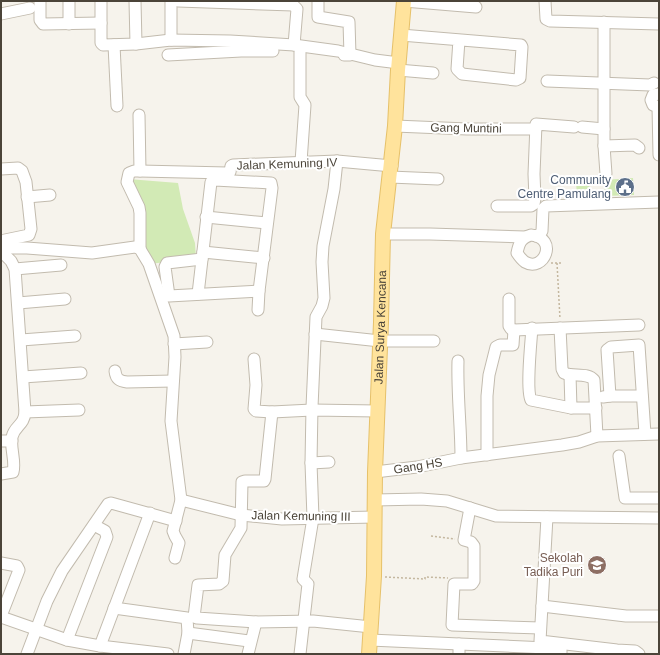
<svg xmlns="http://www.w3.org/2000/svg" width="660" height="655" viewBox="0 0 660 655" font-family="Helvetica,sans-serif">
<rect width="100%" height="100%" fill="#f6f3ec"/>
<g fill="#d2eab5">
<polygon points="633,178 634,195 605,196 604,180"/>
<polygon points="128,179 178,183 183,209 195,243 196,258 150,264"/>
<polygon points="576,181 589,181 590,197 577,198"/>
</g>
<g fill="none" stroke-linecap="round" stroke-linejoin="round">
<g stroke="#c2bbae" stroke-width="13">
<g id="minor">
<polyline points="40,1 40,20 43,24 101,23"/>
<polyline points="101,1 101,43 103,45 136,44 171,40 230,41 294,45 338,51 375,60 399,63"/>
<polyline points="135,1 136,44"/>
<polyline points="171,1 171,40"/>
<polyline points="178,1 293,5 297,9 294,45"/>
<polyline points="318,1 318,17 349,22 350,55 344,55"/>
<polyline points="404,1 476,7"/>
<polyline points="545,1 546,19 550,21 659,24"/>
<polyline points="1,14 30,8"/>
<polyline points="604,22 604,146 606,174"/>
<polyline points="69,24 69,1"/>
<polyline points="401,35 521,45 522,47 520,78 516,80 462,74 457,69 459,40"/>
<polyline points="114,45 117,106"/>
<polyline points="300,52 300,97 305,105 301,162"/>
<polyline points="168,55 241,51 273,51"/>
<polyline points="398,70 433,73"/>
<polyline points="547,81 650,85 654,83"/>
<polyline points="659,94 653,95 651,100 653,105 659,107"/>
<polyline points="658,107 659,155"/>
<polyline points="139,115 140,171 134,171 129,173 127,182 139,207 140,213 140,249"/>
<polyline points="395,126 467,129 536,129"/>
<polyline points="582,127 604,129"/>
<polyline points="604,146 635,145 639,148"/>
<polyline points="1,169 18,168 22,171 26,182 31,229 29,235 5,240 1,243"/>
<polyline points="140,171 227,173 230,172 231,166 233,165 337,161 392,166"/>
<polyline points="390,177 438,179"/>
<polyline points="27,197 50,195"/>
<polyline points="497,206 531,206 534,204 535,199 534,174 536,124 574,127"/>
<polyline points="206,217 267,223"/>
<polyline points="383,234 430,234 525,237"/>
<path d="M531 235C559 238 544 273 525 262 522 260 519 256 517 253 519 243 521 238 531 235Z"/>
<polyline points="536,236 540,234 542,231 543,209 546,206 659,202"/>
<polyline points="1,248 27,248 92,253 135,247 140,249 149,264 174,336 175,357 171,421 181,500 173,531 175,536 179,543 175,558"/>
<path d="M1 251 11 261 15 269 25 412C24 426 15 425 12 437 10 449 16 461 13 472L1 474"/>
<polyline points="203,252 264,258"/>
<polyline points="202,259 167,263 165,267 169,296 259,291"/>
<polyline points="15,269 61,265"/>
<polyline points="198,294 211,182 215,180 271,183 272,188 259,291 258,310"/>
<polyline points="509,299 509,326 511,329 514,330 639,325"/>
<polyline points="18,303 65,299"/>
<path d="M532 328C531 342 526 390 531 400L571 408H596"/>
<path d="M560 328 562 369 564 373C573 377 588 372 594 380L597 436"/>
<polyline points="315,334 380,341 434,341"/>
<polyline points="21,340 75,336"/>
<polyline points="174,344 207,342"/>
<polyline points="254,359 256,385 254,409 256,411 272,412 312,410 377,411"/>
<path d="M458 361C457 394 461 426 461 458"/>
<path d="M115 371C116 379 119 381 127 382L173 381"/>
<polyline points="570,375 571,408"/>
<polyline points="23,377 81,373"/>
<polyline points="610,396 607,350 611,347 639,345 645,434"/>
<polyline points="603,397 610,396 642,396"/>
<polyline points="25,412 79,410"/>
<polyline points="272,412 265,479 264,481 245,481 242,482 241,528 225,555 223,581 219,584 198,585 194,617 197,618 256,622 313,621 371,627"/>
<polyline points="1,441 12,441"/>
<polyline points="487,455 487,396 489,375 496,347 500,345 513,345 514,330"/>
<polyline points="619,456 625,498 659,498"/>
<polyline points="311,463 329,462"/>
<polyline points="375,472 417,467 461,458 562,445 579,442 597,436 659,434"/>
<polyline points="181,500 241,515 282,519 375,517"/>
<polyline points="375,500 421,499 447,501 496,516 659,518"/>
<polyline points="470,508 464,540 471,542 474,546 474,581 472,584 454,584 452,625 540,628"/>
<polyline points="547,517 540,641 617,650 635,651 639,654"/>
<polyline points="1,563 17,566 19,570 1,616"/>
<polyline points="542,606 626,616 659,616"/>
<polyline points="114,608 187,618 188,633 184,654"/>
<polyline points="1,617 67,640 100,646 168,654"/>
<polyline points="188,633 249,641"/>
<polyline points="67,640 107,537 105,531 94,525"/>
<polyline points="370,640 547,648 561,649 561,654"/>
<polyline points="100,646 150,513"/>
<polyline points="27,654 47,601 62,571 108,504 111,503 176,521"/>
<polyline points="248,654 256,622"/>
<polyline points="300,654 308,584 303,579 313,518 311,463 312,407 316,317 322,306 324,298 322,262 323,246 334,189 337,161"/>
<polyline points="459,654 459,644"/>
</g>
</g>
<g stroke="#e6c16a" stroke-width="16">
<g id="major">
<path id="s1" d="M369 654 374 576 375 472 381 322 383 234 395 126 398 70 404 1"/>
</g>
</g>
<g stroke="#c4b79f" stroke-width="1.5" stroke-dasharray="2 2" stroke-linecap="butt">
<polyline points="551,263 563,263"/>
<polyline points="557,263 560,319"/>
<polyline points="431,536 455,539"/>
<polyline points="385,577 425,579 425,577 448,578"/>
</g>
<use href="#minor" stroke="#fff" stroke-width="11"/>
<use href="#major" stroke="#ffe39c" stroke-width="14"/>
</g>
<defs>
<g id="civic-disc" transform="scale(1)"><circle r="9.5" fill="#5c6f8a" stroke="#fff"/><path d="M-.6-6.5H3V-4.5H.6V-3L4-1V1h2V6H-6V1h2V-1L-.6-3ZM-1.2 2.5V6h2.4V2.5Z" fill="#fff"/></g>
<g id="school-disc" transform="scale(1)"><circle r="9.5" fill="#8d6e63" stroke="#fff"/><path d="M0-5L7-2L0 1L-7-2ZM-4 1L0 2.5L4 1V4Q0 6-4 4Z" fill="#fff"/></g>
</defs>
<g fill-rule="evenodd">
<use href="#civic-disc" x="625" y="187"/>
<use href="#school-disc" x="597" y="565"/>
</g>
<g text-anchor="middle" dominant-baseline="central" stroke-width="4" stroke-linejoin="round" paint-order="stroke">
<g font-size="12" fill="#4b4439" stroke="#fff">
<text transform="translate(466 128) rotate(1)">Gang Muntini</text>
<text transform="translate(287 164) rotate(-2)">Jalan Kemuning IV</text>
<text stroke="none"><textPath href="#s1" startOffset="327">Jalan Surya Kencana</textPath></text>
<text transform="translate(418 466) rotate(-9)">Gang HS</text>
<text transform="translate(301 516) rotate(1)">Jalan Kemuning III</text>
</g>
<g font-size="12" fill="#4e5e75" stroke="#fff" text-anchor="end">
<text x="611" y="180">Community<tspan x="611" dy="14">Centre Pamulang</tspan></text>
</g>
<g font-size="12" fill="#785e54" stroke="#fff" text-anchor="end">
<text x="583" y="558">Sekolah<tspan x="583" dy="14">Tadika Puri</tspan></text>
</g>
</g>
<rect width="660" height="655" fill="none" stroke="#4b4439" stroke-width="4"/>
</svg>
